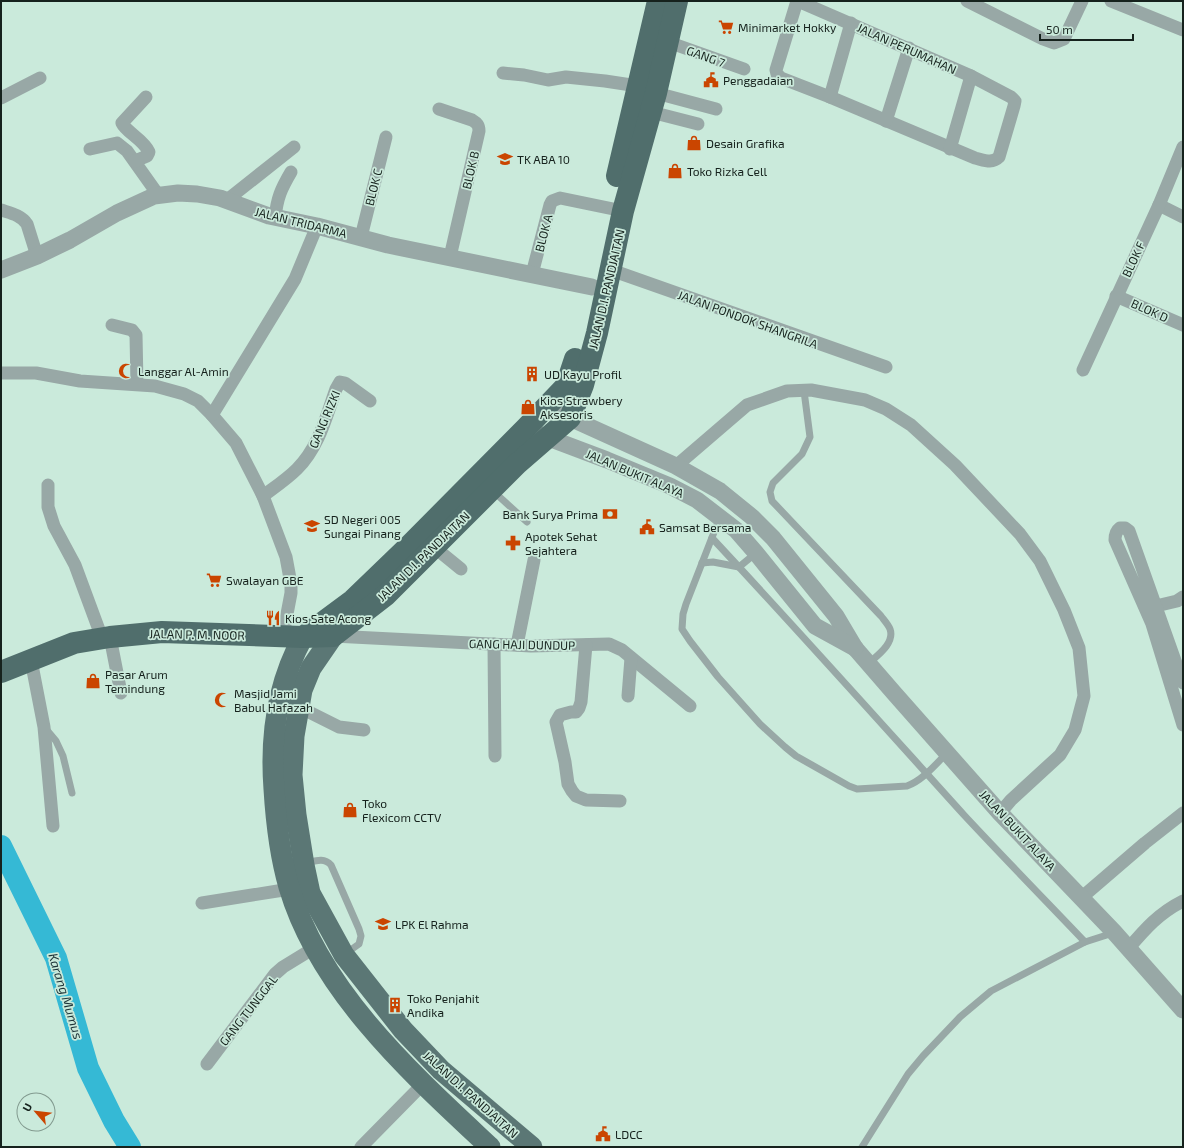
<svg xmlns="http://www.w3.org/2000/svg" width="1184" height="1148" viewBox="0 0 1184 1148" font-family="'Exo 2',sans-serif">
<rect width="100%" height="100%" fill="#caeadb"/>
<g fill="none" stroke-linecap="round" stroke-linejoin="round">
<polyline stroke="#35b9d5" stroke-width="22" points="1,846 56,958 88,1068 114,1121 130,1147"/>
<g stroke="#98a8a6" stroke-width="7">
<path d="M804 391 810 437 802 454 773 483 770 492 772 501 881 616C884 620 888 624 890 629 895 643 878 655 869 663"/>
<polyline points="493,491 527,522"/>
<path d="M720 517 686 604 683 614 682 629 690 641 718 677 760 724 785 747 796 756 849 786 857 789 907 786C923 780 935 765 947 753"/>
<path d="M712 538C797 629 880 722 964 815 1004 858 1045 900 1085 942L1113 933"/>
<polyline points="702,563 713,562 739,567 756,553"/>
<polyline points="46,729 56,741 63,756 72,793"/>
<path d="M306 863C315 861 324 857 331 865L359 929 361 936 359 944 345 954"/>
<polyline points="862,1147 908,1074 923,1056 960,1017 991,991 1085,942"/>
</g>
<g stroke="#98a8a6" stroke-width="13">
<path d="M797 1 776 70 777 74 781 78 830 97 975 158C984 160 992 164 999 157L1014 106 1015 101 1011 97 971 76 798 1"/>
<polyline points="967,1 1043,39 1054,43 1064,39 1082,1"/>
<polyline points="1111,1 1183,30"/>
<polyline points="668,42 744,69"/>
<polyline points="503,73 524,75 548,80 566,77 605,81 638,86"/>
<polyline points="656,93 716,109"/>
<polyline points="830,97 851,23"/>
<polyline points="1,98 40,78"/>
<path d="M439 109 472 120C477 123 479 125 479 131L450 257"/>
<polyline points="651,112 698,124"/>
<polyline points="886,121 909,48"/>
<polyline points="90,149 117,143 127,151 159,196"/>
<polyline points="950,149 971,76"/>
<path d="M135 161 147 156 149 152C144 140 126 132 122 123L146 97"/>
<polyline points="227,200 294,147"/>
<polyline points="1159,205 1183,217"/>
<path d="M1 210C10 213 21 215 27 224L37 256"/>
<path d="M275 218C277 198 281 189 291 172"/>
<polyline points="361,237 386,137"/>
<polyline points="611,270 886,367"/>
<polyline points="532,274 550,205 552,201 560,198 623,211"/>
<polyline points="1116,296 1183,325"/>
<polyline points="112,325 132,330 136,335 137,384"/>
<polyline points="1083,370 1159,205 1183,147"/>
<polyline points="1,373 36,373 80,381 155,386 184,394 198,401 212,415 236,443 263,496 286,557 291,584 291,593 283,635"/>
<polyline points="212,415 295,279 317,226"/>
<polyline points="676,466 747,405 787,391 811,390 865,400 886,409 911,425 955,465 1020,534 1040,561 1064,610 1079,648 1084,696 1075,730 1060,755 1011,800 1000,813"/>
<polyline points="48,485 48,507 54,526 75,565 102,638"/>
<path d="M263 496C275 487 287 479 297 469 319 447 326 417 336 389L340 382 345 383 370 401"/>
<polyline points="434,547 461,569"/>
<polyline points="1156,606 1177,601 1183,597"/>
<polyline points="333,636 531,646 609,644 622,650 690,706"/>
<polyline points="110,637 121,693"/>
<polyline points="494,644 495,756"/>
<polyline points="517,645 534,560"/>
<polyline points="586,645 581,702 579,708 576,712 571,712 560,715 556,722 565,762 568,784 572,791 576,796 586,800 620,801"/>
<polyline points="31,660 44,727 53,826"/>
<path d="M1183 683 1129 531 1125 528H1120C1116 531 1115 535 1115 540L1152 624 1183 725"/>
<polyline points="628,696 631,658"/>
<polyline points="299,707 339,727 364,730"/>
<polyline points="1081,898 1145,843 1183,813"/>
<polyline points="202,903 290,889"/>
<path d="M1128 949C1145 929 1159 913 1183 901"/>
<polyline points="207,1064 275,974 283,967 314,948"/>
<polyline points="361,1147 423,1084"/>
</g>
<g stroke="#98a8a6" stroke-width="17">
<polyline points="1,270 37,256 70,240 117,213 154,196 178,193 197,194 220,198 269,216 317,226 388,245 592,287"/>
<polyline points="544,409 570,418 676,466 720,491 752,517 773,538 836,616 855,648 894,693 1000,813 1114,932 1183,1010"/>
<polyline points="538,434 607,460 670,486 697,500 736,530 756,553 815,626 855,648"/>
</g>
<g stroke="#5b7775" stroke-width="21">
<polyline points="333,636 311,668 302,690 294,736 292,775 296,815 304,865 310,893 344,955 403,1030 441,1070 532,1147"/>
<path d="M303 637C277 684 270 736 274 789 276 822 280 856 289 887 320 992 413 1075 490 1147"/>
</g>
<g stroke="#506e6c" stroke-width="22">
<polyline points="617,176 658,1"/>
<polyline points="303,637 353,600 408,547 526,428 566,386 575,359"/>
<polyline points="1,672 74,643 110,637 162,632 303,637 333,636 386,595 517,464 570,418 583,385 597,333 623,211 656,93 677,1"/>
</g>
</g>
<defs>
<g id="supermarket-bare" transform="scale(1.2)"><path d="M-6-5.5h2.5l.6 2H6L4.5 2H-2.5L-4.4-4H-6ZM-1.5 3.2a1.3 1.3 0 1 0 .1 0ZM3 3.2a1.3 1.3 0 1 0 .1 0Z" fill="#ca4500" stroke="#caeadb" stroke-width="2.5" paint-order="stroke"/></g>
<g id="civic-bare" transform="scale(1.2)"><path d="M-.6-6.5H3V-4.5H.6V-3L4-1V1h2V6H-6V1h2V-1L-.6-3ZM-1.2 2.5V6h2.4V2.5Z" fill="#ca4500" stroke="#caeadb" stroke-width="2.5" paint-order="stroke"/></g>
<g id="shop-bare" transform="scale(1.2)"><path d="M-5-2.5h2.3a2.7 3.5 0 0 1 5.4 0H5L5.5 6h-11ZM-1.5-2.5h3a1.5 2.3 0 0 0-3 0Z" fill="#ca4500" stroke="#caeadb" stroke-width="2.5" paint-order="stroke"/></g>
<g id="school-bare" transform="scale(1.2)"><path d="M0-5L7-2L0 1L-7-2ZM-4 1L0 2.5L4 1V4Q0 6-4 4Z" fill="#ca4500" stroke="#caeadb" stroke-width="2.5" paint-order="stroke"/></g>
<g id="mosque-bare" transform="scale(1.2)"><path d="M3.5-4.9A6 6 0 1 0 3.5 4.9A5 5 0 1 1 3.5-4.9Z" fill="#ca4500" stroke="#caeadb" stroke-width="2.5" paint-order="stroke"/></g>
<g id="building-bare" transform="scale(1.2)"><path d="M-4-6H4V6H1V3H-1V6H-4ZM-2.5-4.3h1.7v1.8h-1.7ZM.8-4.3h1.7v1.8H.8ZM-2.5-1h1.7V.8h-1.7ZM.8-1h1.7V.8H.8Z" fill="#ca4500" stroke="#caeadb" stroke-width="2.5" paint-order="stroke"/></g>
<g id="bank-bare" transform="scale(1.2)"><path d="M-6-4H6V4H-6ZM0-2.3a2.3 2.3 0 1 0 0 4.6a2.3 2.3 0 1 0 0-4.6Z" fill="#ca4500" stroke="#caeadb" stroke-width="2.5" paint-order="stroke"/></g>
<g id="pharmacy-bare" transform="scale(1.2)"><path d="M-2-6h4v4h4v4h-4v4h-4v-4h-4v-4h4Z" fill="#ca4500" stroke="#caeadb" stroke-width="2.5" paint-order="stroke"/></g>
<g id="restaurant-bare" transform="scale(1.2)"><path d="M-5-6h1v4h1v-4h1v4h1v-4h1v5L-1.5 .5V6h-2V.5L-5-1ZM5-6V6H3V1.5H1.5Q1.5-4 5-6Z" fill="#ca4500" stroke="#caeadb" stroke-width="2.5" paint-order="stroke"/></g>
<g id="university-bare" transform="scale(1.2)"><path d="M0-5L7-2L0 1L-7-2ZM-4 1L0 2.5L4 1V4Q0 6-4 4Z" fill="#ca4500" stroke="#caeadb" stroke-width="2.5" paint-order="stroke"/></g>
</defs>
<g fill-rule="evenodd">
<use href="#supermarket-bare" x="726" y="27"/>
<use href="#civic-bare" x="711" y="80"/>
<use href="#shop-bare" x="694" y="143"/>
<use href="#school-bare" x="505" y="159"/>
<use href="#shop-bare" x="675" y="171"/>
<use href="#mosque-bare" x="126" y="371"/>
<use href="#building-bare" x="532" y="374"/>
<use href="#shop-bare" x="528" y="407"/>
<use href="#bank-bare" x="610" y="514"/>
<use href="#school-bare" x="312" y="526"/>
<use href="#civic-bare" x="647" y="527"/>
<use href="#pharmacy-bare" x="513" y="543"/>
<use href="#supermarket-bare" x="214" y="580"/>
<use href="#restaurant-bare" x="273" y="618"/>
<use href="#shop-bare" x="93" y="681"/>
<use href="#mosque-bare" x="222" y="700"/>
<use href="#shop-bare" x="350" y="810"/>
<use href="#university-bare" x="383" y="924"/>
<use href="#building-bare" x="395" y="1005"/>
<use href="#civic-bare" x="603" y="1134"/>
</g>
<g text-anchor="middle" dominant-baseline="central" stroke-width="3.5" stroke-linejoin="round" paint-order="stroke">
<g font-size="12" fill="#16221d" stroke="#caeadb" text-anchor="start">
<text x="738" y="27">Minimarket Hokky</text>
<text x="723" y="80">Penggadaian</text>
<text x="706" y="143">Desain Grafika</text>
<text x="517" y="159">TK ABA 10</text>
<text x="687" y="171">Toko Rizka Cell</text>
<text x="138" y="371">Langgar Al-Amin</text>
<text x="544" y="374">UD Kayu Profil</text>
<text x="540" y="400">Kios Strawbery<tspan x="540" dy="14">Aksesoris</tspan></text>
<text x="598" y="514" text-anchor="end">Bank Surya Prima</text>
<text x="324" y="519">SD Negeri 005<tspan x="324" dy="14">Sungai Pinang</tspan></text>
<text x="659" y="527">Samsat Bersama</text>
<text x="525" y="536">Apotek Sehat<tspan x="525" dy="14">Sejahtera</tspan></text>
<text x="226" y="580">Swalayan GBE</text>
<text x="285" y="618">Kios Sate Acong</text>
<text x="105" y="674">Pasar Arum<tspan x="105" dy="14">Temindung</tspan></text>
<text x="234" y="693">Masjid Jami<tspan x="234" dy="14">Babul Hafazah</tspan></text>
<text x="362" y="803">Toko<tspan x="362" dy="14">Flexicom CCTV</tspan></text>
<text x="395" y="924">LPK El Rahma</text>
<text x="407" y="998">Toko Penjahit<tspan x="407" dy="14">Andika</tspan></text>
<text x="615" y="1134">LDCC</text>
</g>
<g font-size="12" fill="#16221d" stroke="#caeadb">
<text transform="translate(907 48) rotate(24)">JALAN PERUMAHAN</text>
<text transform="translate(706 56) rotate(20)">GANG 7</text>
<text transform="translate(470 170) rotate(-77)">BLOK B</text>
<text transform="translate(373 187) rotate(-76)">BLOK C</text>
<text transform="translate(301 222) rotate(14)">JALAN TRIDARMA</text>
<text transform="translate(543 233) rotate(-76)">BLOK A</text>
<text transform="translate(1133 259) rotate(-65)">BLOK F</text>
<text transform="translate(606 289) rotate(-77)">JALAN D.I. PANDJAITAN</text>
<text transform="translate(1150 310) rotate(24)">BLOK D</text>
<text transform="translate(748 319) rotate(20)">JALAN PONDOK SHANGRILA</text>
<text transform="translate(324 419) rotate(-67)">GANG RIZKI</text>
<text transform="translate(635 473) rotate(23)">JALAN BUKIT ALAYA</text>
<text transform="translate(423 556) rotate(-44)">JALAN D.I. PANDJAITAN</text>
<text transform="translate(197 634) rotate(1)">JALAN P. M. NOOR</text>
<text transform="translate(522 644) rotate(1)">GANG HAJI DUNDUP</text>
<text transform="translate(1018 830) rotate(47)">JALAN BUKIT ALAYA</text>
<text transform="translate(248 1010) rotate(-52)">GANG TUNGGAL</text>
<text transform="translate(471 1094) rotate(42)">JALAN D.I. PANDJAITAN</text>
</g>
<g font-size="13" font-style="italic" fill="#1d3338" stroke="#caeadb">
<text transform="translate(66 996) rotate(73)">Karang Mumus</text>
</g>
</g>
<rect width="1184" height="1148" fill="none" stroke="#16221d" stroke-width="4"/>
<g transform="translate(36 1112) rotate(298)"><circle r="19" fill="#caeadb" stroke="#829a8f"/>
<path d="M0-3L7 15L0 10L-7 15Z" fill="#ca4500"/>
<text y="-6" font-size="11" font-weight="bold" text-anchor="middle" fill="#16221d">U</text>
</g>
<path d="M1040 34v6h93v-6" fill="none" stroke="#16221d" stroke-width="2"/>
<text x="1046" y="34" font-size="12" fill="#16221d" stroke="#caeadb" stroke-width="3" paint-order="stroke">50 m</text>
</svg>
